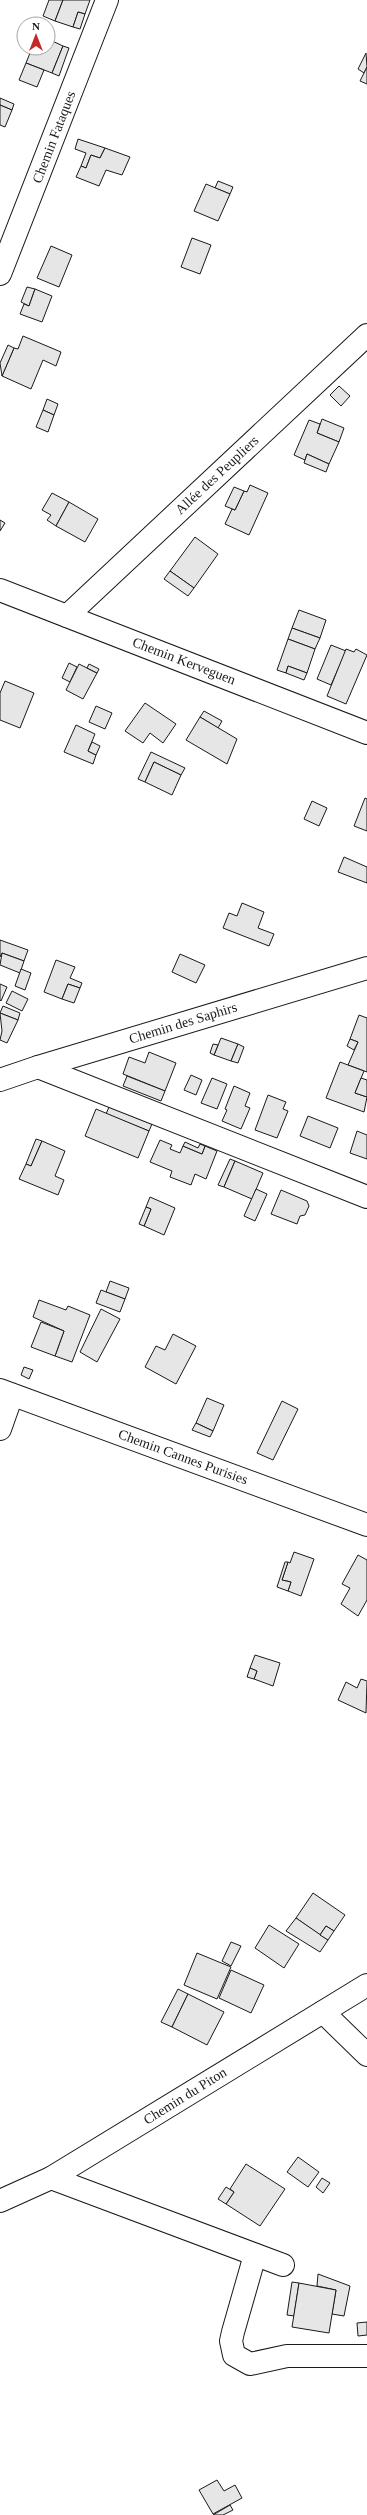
<svg xmlns="http://www.w3.org/2000/svg" width="367" height="2515" viewBox="0 0 367 2515" font-family="Georgia,serif">
<rect width="100%" height="100%" fill="#fff"/>
<g fill="#e6e6e6" stroke="#1a1a1a">
<polygon points="49,0 63,0 55,21 43,16"/>
<polygon points="63,0 90,0 85,14 78,12 73,27 55,21"/>
<polygon points="78,12 85,14 80,29 73,27"/>
<polygon points="48,39 63,46 52,73 26,63 32,48 48,48"/>
<polygon points="63,46 69,48 59,76 52,73"/>
<polygon points="366,53 367,67 364,73 358,69"/>
<polygon points="26,63 44,70 37,87 19,80"/>
<polygon points="367,67 367,84 360,81"/>
<polygon points="0,98 14,104 12,110 0,105"/>
<polygon points="0,105 12,110 5,127 0,125"/>
<polygon points="78,139 105,148 100,158 91,155 86,168 81,166 86,153 75,149"/>
<polygon points="105,148 130,157 122,175 106,170 99,186 76,177 81,166 86,168 91,155 100,158"/>
<polygon points="218,181 233,187 230,194 215,188"/>
<polygon points="206,184 230,194 218,221 194,211"/>
<polygon points="192,238 211,245 200,274 181,267"/>
<polygon points="51,246 72,255 59,287 37,278"/>
<polygon points="27,287 35,289 29,306 21,302"/>
<polygon points="35,289 52,296 42,322 20,314 24,304 29,306"/>
<polygon points="23,336 61,352 56,366 43,360 31,389 2,376 14,348 18,349"/>
<polygon points="8,345 14,348 2,376 0,363"/>
<polygon points="339,386 350,396 341,406 330,395"/>
<polygon points="47,399 58,404 54,415 43,410"/>
<polygon points="43,410 54,415 48,432 36,427"/>
<polygon points="322,419 344,428 339,442 317,433"/>
<polygon points="309,420 320,424 317,433 339,442 329,464 307,454 305,460 294,455"/>
<polygon points="307,454 329,464 326,472 304,463"/>
<polygon points="250,485 268,493 249,535 225,524 232,509 235,510 244,491 247,492"/>
<polygon points="234,487 244,491 235,510 225,506"/>
<polygon points="52,493 69,502 56,526 47,520 51,515 42,510"/>
<polygon points="69,502 98,519 85,542 56,526"/>
<polygon points="0,520 5,523 0,531"/>
<polygon points="195,537 218,554 194,588 170,571"/>
<polygon points="170,571 194,588 188,596 164,579"/>
<polygon points="299,610 326,620 320,638 292,628"/>
<polygon points="292,628 320,638 315,649 288,639"/>
<polygon points="288,639 315,649 307,673 288,666 286,673 277,670"/>
<polygon points="331,645 346,651 331,685 317,679"/>
<polygon points="346,649 354,652 356,649 367,655 346,704 327,696"/>
<polygon points="69,663 77,667 70,682 62,678"/>
<polygon points="79,664 97,673 83,699 66,690"/>
<polygon points="89,664 99,669 97,673 87,668"/>
<polygon points="288,666 307,673 304,680 286,673"/>
<polygon points="5,681 34,693 20,728 0,720 0,693"/>
<polygon points="145,703 176,724 163,743 150,733 143,743 125,731"/>
<polygon points="96,706 112,713 105,729 89,722"/>
<polygon points="204,711 222,721 218,728 200,717"/>
<polygon points="200,717 237,739 227,764 186,740"/>
<polygon points="76,725 95,734 88,751 96,755 93,764 64,752"/>
<polygon points="92,742 100,746 96,755 88,751"/>
<polygon points="151,752 185,768 181,775 154,762 145,782 138,779"/>
<polygon points="154,762 181,775 172,795 145,782"/>
<polygon points="365,798 367,799 367,831 354,826"/>
<polygon points="312,801 327,808 319,826 304,819"/>
<polygon points="344,857 367,867 367,883 338,872"/>
<polygon points="242,903 264,912 258,928 274,934 269,946 223,928 229,913 237,916"/>
<polygon points="0,940 28,950 24,961 2,953 0,957"/>
<polygon points="2,953 24,961 20,973 0,965"/>
<polygon points="180,954 205,965 196,983 172,972"/>
<polygon points="56,960 75,967 70,978 82,983 80,988 68,984 62,999 44,992"/>
<polygon points="21,969 31,973 25,990 15,986"/>
<polygon points="0,984 7,987 1,1001 0,1000"/>
<polygon points="68,984 80,988 74,1003 62,999"/>
<polygon points="12,991 28,999 22,1011 6,1003"/>
<polygon points="3,1006 20,1013 18,1020 0,1013"/>
<polygon points="0,1013 18,1020 7,1043 0,1040 2,1031"/>
<polygon points="359,1015 367,1018 367,1072 348,1065 358,1042 350,1039"/>
<polygon points="221,1038 238,1044 231,1061 214,1055"/>
<polygon points="350,1039 358,1042 354,1050 347,1046"/>
<polygon points="213,1044 218,1045 214,1055 210,1053"/>
<polygon points="238,1044 244,1047 238,1063 231,1061"/>
<polygon points="149,1052 176,1063 165,1091 123,1074 129,1057 145,1063"/>
<polygon points="340,1062 364,1071 355,1093 367,1097 364,1112 326,1098"/>
<polygon points="191,1075 202,1080 196,1095 184,1090"/>
<polygon points="127,1076 165,1091 161,1101 123,1086"/>
<polygon points="212,1078 227,1084 217,1109 201,1103"/>
<polygon points="361,1078 367,1080 367,1097 355,1093"/>
<polygon points="234,1086 250,1093 245,1106 250,1108 241,1129 222,1121 227,1110 225,1109"/>
<polygon points="268,1095 286,1102 283,1109 288,1111 277,1138 255,1130"/>
<polygon points="109,1107 152,1124 149,1131 106,1114"/>
<polygon points="96,1109 149,1131 138,1158 85,1136"/>
<polygon points="308,1116 338,1128 330,1148 300,1136"/>
<polygon points="357,1131 367,1135 367,1159 350,1153"/>
<polygon points="36,1139 42,1141 31,1166 26,1164"/>
<polygon points="160,1140 172,1145 170,1149 180,1153 183,1146 202,1154 205,1146 217,1151 206,1179 195,1174 191,1185 170,1177 172,1171 150,1162"/>
<polygon points="42,1141 65,1151 55,1176 64,1180 58,1195 19,1179 26,1164 31,1166"/>
<polygon points="185,1142 198,1148 200,1144 205,1146 202,1154 183,1146"/>
<polygon points="230,1159 235,1161 224,1187 218,1185"/>
<polygon points="235,1161 263,1173 252,1199 224,1187"/>
<polygon points="256,1189 267,1194 255,1221 244,1216"/>
<polygon points="281,1190 307,1201 309,1206 305,1215 300,1216 297,1224 271,1214"/>
<polygon points="150,1197 175,1208 164,1235 144,1226 151,1209 146,1207"/>
<polygon points="146,1207 151,1209 144,1226 139,1224"/>
<polygon points="110,1281 129,1288 125,1299 106,1292"/>
<polygon points="101,1290 125,1299 120,1312 96,1303"/>
<polygon points="39,1300 66,1310 68,1306 90,1315 72,1362 55,1356 64,1331 33,1317"/>
<polygon points="101,1309 120,1319 97,1362 80,1352"/>
<polygon points="41,1322 64,1331 55,1356 31,1347"/>
<polygon points="173,1334 196,1346 176,1384 145,1367 156,1346 165,1350"/>
<polygon points="24,1367 33,1370 29,1379 21,1375"/>
<polygon points="207,1398 224,1405 213,1431 196,1423"/>
<polygon points="282,1401 298,1409 273,1460 257,1453"/>
<polygon points="196,1423 213,1431 210,1437 192,1430"/>
<polygon points="294,1552 314,1559 301,1596 288,1591 291,1582 282,1580 288,1562 290,1563"/>
<polygon points="358,1555 367,1560 367,1600 358,1616 341,1604 350,1588 342,1584"/>
<polygon points="285,1562 288,1562 282,1580 291,1582 288,1591 277,1587"/>
<polygon points="255,1655 280,1663 273,1686 254,1679 257,1671 250,1668"/>
<polygon points="250,1668 257,1671 254,1679 247,1677"/>
<polygon points="361,1679 367,1681 366,1713 338,1700 346,1682 357,1688"/>
<polygon points="313,1893 345,1915 334,1931 326,1926 320,1935 296,1918"/>
<polygon points="296,1918 328,1940 320,1952 286,1931"/>
<polygon points="269,1925 299,1944 284,1968 255,1948"/>
<polygon points="326,1926 334,1931 328,1940 320,1935"/>
<polygon points="231,1942 241,1946 231,1966 222,1961"/>
<polygon points="197,1953 231,1967 217,1999 184,1985"/>
<polygon points="231,1970 264,1985 251,2013 219,1998"/>
<polygon points="178,1989 188,1994 172,2027 161,2022"/>
<polygon points="188,1994 224,2012 207,2045 172,2027"/>
<polygon points="298,2157 319,2172 308,2187 287,2172"/>
<polygon points="246,2164 285,2189 260,2226 226,2204 234,2192 230,2189"/>
<polygon points="322,2178 330,2183 323,2193 316,2187"/>
<polygon points="226,2187 234,2192 226,2204 218,2199"/>
<polygon points="318,2274 350,2286 344,2316 332,2314 336,2290 317,2286"/>
<polygon points="292,2282 299,2283 294,2316 287,2315"/>
<polygon points="299,2283 336,2290 329,2333 292,2327"/>
<polygon points="367,2322 367,2335 358,2336 357,2323"/>
<polygon points="217,2480 224,2491 235,2485 242,2498 213,2514 199,2490"/>
<polygon points="230,2505 233,2510 223,2515 213,2515"/>
</g>
<g fill="none" stroke-linecap="round" stroke-linejoin="round">
<g stroke="#1a1a1a" stroke-width="24">
<g id="minor">
<polyline points="0,274 107,0"/>
<polyline points="0,590 367,733"/>
<polyline points="67,616 367,335"/>
<polyline points="38,1067 367,1197"/>
<polyline points="0,1080 38,1067 367,968"/>
<polyline points="0,1390 367,1525"/>
<polyline points="0,1429 12,1395"/>
<polyline points="323,2012 367,2055"/>
<polyline points="51,2178 283,2265"/>
<polyline points="0,2201 51,2178 367,1985"/>
<polyline points="255,2255 233,2332 231,2341 234,2355 250,2364 287,2356 367,2356"/>
</g>
</g>
<use href="#minor" stroke="#fff" stroke-width="22"/>
</g>
<g text-anchor="middle" dominant-baseline="central" stroke-width="3" stroke-linejoin="round" paint-order="stroke">
<g font-size="14" fill="#1a1a1a" stroke="#fff">
<text transform="translate(54 137) rotate(-69)">Chemin Fataques</text>
<text transform="translate(217 475) rotate(-43)">Allée des Peupliers</text>
<text transform="translate(184 661) rotate(21)">Chemin Kerveguen</text>
<text transform="translate(183 1023) rotate(-17)">Chemin des Saphirs</text>
<text transform="translate(183 1457) rotate(20)">Chemin Cannes Purisies</text>
<text transform="translate(185 2096) rotate(-32)">Chemin du Piton</text>
</g>
</g>
<g transform="translate(36 36)"><circle r="19" fill="#ffffff" stroke="#a3a3a3"/>
<path d="M0-3L7 15L0 10L-7 15Z" fill="#c62828"/>
<text y="-6" font-size="11" font-weight="bold" text-anchor="middle" fill="#1a1a1a">N</text>
</g>
</svg>
